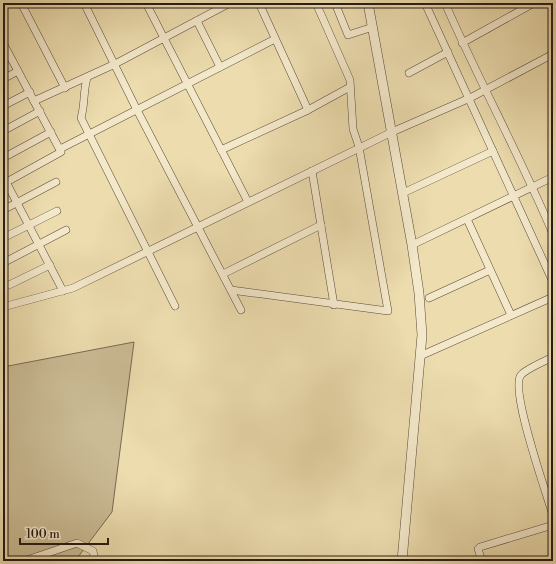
<svg xmlns="http://www.w3.org/2000/svg" width="556" height="564" viewBox="0 0 556 564" font-family="'Libre Bodoni',serif">
<rect width="100%" height="100%" fill="#ecdcae"/>
<filter id="stains"><feTurbulence type="fractalNoise" baseFrequency=".005" numOctaves="4"/><feColorMatrix values="0 0 0 0 .2 0 0 0 0 .09 0 0 0 0 .02 0 0 0 .5 -.17"/></filter>
<radialGradient id="worn" r=".72"><stop offset=".6" stop-color="#630" stop-opacity="0"/><stop offset="1" stop-color="#630" stop-opacity=".3"/></radialGradient>
<polygon fill="#cabb94" stroke="#786a54" points="134,342 112,512 75,561 3,561 3,367"/>
<g fill="none" stroke-linecap="round" stroke-linejoin="round">
<g stroke="#584a3a" stroke-width="8">
<g id="minor">
<polyline points="21,3 65,88"/>
<polyline points="84,3 137,110 241,310"/>
<polyline points="146,3 248,202"/>
<polyline points="259,3 308,110"/>
<polyline points="335,3 348,35 373,27"/>
<polyline points="425,3 553,282"/>
<path d="M445 3C479 81 520 156 553 234"/>
<polyline points="197,21 220,67"/>
<polyline points="3,43 61,152 3,184"/>
<polyline points="462,43 534,3"/>
<polyline points="409,73 448,52"/>
<path d="M87 78C83 92 85 105 81 118L175 306"/>
<polyline points="3,79 18,71"/>
<polyline points="34,101 115,64 230,3"/>
<polyline points="3,106 30,92"/>
<polyline points="3,131 40,111"/>
<polyline points="60,149 275,39"/>
<polyline points="221,150 308,110 350,87"/>
<polyline points="3,158 51,132"/>
<polyline points="312,171 334,305"/>
<polyline points="3,176 63,291"/>
<polyline points="403,193 493,151"/>
<polyline points="3,210 56,182"/>
<polyline points="467,219 511,315"/>
<polyline points="3,238 57,211"/>
<polyline points="412,245 553,177"/>
<polyline points="3,263 66,230"/>
<polyline points="223,274 321,225"/>
<polyline points="9,285 50,265"/>
<polyline points="231,290 388,311 359,147 353,129 350,80 316,3"/>
<polyline points="429,298 490,270"/>
<polyline points="3,307 73,288 392,132 470,98 553,54"/>
<polyline points="420,356 553,297"/>
<path d="M553 357C545 361 526 369 521 375 509 389 547 494 553 516"/>
<polyline points="24,561 77,543 93,551 95,561"/>
<polyline points="482,561 478,549 480,547 553,525"/>
</g>
</g>
<g stroke="#584a3a" stroke-width="10">
<polyline id="tertiary" points="368,3 412,245 419,293 422,335 402,561"/>
</g>
<use href="#minor" stroke="#f3e8ca" stroke-width="7"/>
<use href="#tertiary" stroke="#f3e8ca" stroke-width="9"/>
</g>
<rect width="556" height="564" fill="none" stroke="#ecdcae" stroke-width="16"/>
<rect x="4" y="4" width="548" height="556" fill="none" stroke="#261a14" stroke-width="2"/>
<rect x="8" y="8" width="540" height="548" fill="none" stroke="#261a14"/>
<path d="M20 538v6h88v-6" fill="none" stroke="#261a14" stroke-width="2"/>
<text x="26" y="538" font-size="12" fill="#261a14" stroke="#f3e8ca" stroke-width="3" paint-order="stroke">100 m</text>
<rect width="100%" height="100%" filter="url(#stains)"/>
<rect width="100%" height="100%" fill="url(#worn)"/>
</svg>
